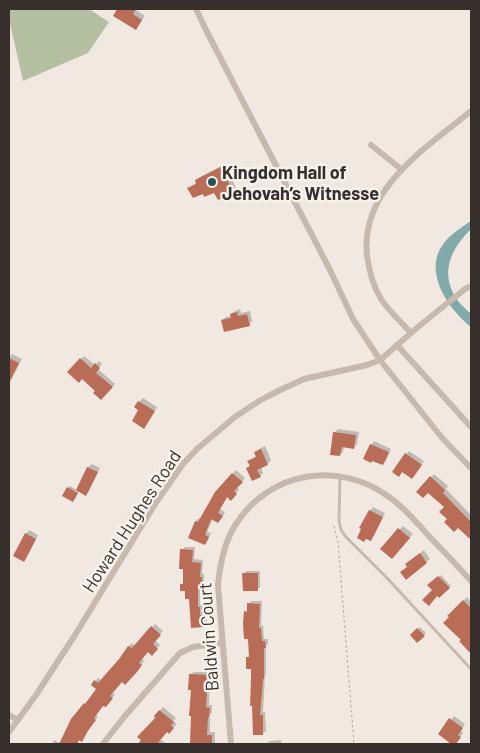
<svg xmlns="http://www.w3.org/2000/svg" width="480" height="753" viewBox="0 0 480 753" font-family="Barlow,sans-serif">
<rect width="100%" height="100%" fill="#f1e9e1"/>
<polygon fill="#b5bfa2" points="9,9 89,9 109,22 88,53 23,81 9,19"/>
<path fill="#83aaab" d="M471 221V229C453 247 441 268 453 293 456 301 465 308 471 314V327C448 309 422 271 444 243 451 234 462 227 471 221Z"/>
<g fill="#0003">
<polygon points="118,9 137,9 136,10 145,16 136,28 114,15"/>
<polygon points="225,164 236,188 233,192 215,191 203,192 189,188 197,182 196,180 200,177"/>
<polygon points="240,309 241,313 250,311 252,321 249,325 222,320 226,317 232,316 231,314 235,311"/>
<polygon points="12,354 22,359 9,384 9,357"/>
<polygon points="84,356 95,365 99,361 102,364 98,369 115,384 104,396 82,378 69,372"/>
<polygon points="143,398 157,407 147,424 144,427 139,402"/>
<polygon points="338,429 359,432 357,444 354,448 344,446 343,452 340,455 334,433"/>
<polygon points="374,441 391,449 386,461 383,464 371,445"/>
<polygon points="265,446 271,460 268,464 261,467 263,473 260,476 248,468 251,465 249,461 256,456 255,452 259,449"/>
<polygon points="409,451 424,461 415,474 403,471 399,475 406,454"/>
<polygon points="92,464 100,468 89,491 86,494 79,491 73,500 68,488 70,486 77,490 88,467"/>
<polygon points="236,470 245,478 237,487 239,490 234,496 228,496 220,509 225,512 222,518 218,522 213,519 207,532 211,533 208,540 205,544 189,537 196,521 199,518 201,519 216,493"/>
<polygon points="434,474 448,486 446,489 471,515 471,539 458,526 448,519 446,507 428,491 418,492"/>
<polygon points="373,507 385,513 374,536 370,540 370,511"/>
<polygon points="403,526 413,534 396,554 382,549"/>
<polygon points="29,530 38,535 27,557 24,561 26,534"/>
<polygon points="185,547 195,547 194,559 203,560 202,574 204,574 204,582 200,585 200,605 202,604 203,612 206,612 207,622 204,626 186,590 181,585 184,582 182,550"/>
<polygon points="424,550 430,559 406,578 410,561"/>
<polygon points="246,571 260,571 260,587 258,589 244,574"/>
<polygon points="441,575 451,586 439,596 429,585"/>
<polygon points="467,597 471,602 471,650 470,651 449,616"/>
<polygon points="251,601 262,601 261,626 263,625 264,639 268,639 268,644 266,646 266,675 265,676 263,712 265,712 266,731 263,733 252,668 247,658 250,655 245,612 248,609 249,604"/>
<polygon points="155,624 163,631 155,640 160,645 152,654 148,651 142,659 144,661 140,667 122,681 112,693 115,694 109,703 104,704 96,715 98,716 90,727 85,737 82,740 80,740 76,744 51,744 55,740 60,744 85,704 98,689 95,681 98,678 102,681 120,660 129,646 132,643 136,646"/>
<polygon points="420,627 426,633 417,641 411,635"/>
<polygon points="194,672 210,672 209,705 212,705 212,713 210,714 210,732 215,732 215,744 192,744 193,689 190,675"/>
<polygon points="163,707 176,718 173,721 177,724 169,732 168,731 160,739 167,744 139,744 157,718 155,716"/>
<polygon points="454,716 465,724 461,731 463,733 455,744 440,734"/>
<polygon points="281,740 281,744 266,744 270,741"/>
</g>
<g fill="#b96d57">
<polygon points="117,9 136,9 133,14 142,20 136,30 113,16"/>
<polygon points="221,167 234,193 218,200 214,193 204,197 203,194 193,198 187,188 196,184 195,180"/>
<polygon points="237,312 238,316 247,314 250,326 224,332 221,320 231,318 230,314"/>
<polygon points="9,358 19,363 9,383"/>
<polygon points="80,358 91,368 95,363 100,368 96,373 113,387 101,400 93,393 95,391 82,379 79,383 67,372"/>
<polygon points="138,401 155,411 144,429 132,421 138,410 134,407"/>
<polygon points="333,432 356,435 354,449 342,447 340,456 330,455"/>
<polygon points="370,444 389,452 383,465 372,461 371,463 363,459"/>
<polygon points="261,449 268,465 257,470 261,477 252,481 246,468 250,466 247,461 256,457 254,452"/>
<polygon points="405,453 422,465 412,479 402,472 399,477 392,472"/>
<polygon points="87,467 98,472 86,496 76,490"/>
<polygon points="232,473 243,482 234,491 237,494 231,501 227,497 218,513 223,516 218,523 211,519 205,535 209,537 205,545 188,538 195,521 198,522 215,492"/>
<polygon points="430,476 445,490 443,493 471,522 471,540 458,528 454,532 444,522 447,519 439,512 444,507 428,493 423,498 416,492"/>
<polygon points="67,487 78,493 73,502 62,496"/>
<polygon points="369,510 383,517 371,541 366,539 364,542 357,538 361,529 359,528"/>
<polygon points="398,528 410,538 392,559 380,549"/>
<polygon points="25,533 36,539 24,562 13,556"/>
<polygon points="180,549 193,550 192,562 201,563 200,577 202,577 202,586 198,587 198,607 200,607 200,615 204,615 204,627 191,628 189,599 185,599 185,591 180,591 180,584 183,584 183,569 179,569"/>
<polygon points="420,553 427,563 406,580 400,572 407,567 405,564"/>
<polygon points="242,573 258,573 258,591 243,591"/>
<polygon points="438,576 450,588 439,598 437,596 429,606 422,600 432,590 427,585"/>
<polygon points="463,600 471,608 471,654 459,641 461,640 443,623 449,617 447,616"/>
<polygon points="247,603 260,604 259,628 261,628 262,641 265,641 266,648 264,648 264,679 263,679 260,715 263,715 263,735 253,735 252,706 250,706 251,679 251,669 246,669 246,657 249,657 248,639 244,639 243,623 244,611 247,612"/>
<polygon points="151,626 161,635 153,644 158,649 152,656 148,652 139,663 142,665 137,672 125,685 122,682 110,696 113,698 106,707 103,706 94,718 96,720 87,732 82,742 79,740 77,744 59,744 71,719 84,703 85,704 96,689 91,685 94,680 98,683 119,659 128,646 132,648"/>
<polygon points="417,628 425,636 417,643 410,635"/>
<polygon points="189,674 208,675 206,707 210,708 209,717 208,717 207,735 212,735 212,744 190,744 191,716 189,716 191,690 188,690"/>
<polygon points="159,710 174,722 171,725 174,728 169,734 167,732 157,744 138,744 141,740 137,737 155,718 154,716"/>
<polygon points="449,718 463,728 458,735 461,737 456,744 451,744 438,734"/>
</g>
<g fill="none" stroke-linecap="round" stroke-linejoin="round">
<polyline stroke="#b4a398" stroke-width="1" stroke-dasharray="2.5 2.5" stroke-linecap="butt" points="334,526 338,542 354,744"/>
<polyline stroke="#c8b9ae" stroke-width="3" points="340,476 339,521 341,530 346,537 387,578 471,669"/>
<g stroke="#c8b9ae" stroke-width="6">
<polyline points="196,9 206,30 330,270 353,319 380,360 443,439 471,468"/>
<polyline points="371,145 401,169"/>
<path d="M411 333C402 323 388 310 381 299 373 286 369 271 367 255 360 189 426 148 471 111"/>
<polyline points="397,345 471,427"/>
<polyline points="9,715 18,720"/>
<polyline points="9,732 36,695 75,635 155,504 183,464 198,448 235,417 259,401 280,390 304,379 367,365 380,360 418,327 465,289 471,286"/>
<polyline points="103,744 124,717 180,653 193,647 222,643"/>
<path d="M231 744 218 585C220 564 224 542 236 524 270 471 339 460 389 497 404 507 415 521 427 534 442 550 457 565 471 581"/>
</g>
</g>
<circle fill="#255255" stroke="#f9f3ed" stroke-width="2" cx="212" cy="182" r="5"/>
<g text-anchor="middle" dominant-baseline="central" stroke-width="4.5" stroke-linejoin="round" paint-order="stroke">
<g font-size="18" font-weight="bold" fill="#372f2b" stroke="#f9f3ed" text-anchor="start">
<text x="222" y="172">Kingdom Hall of<tspan x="222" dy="21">Jehovah’s Witnesse</tspan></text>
</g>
<g font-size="18" fill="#372f2b" stroke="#f9f3ed">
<text transform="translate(131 521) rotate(-57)">Howard Hughes Road</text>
<text transform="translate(208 637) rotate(-94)">Baldwin Court</text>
</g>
</g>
<rect width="480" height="753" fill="none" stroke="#372f2b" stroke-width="20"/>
</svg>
